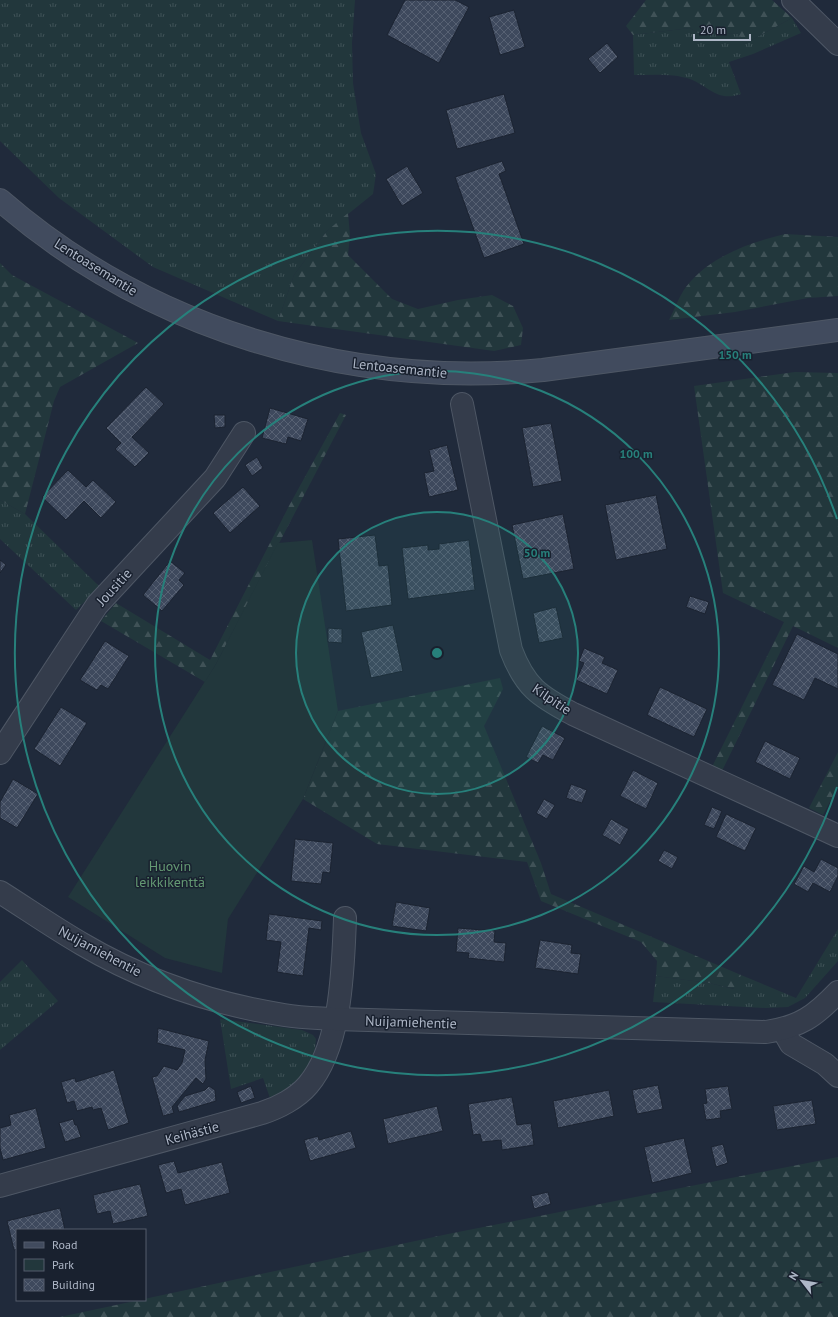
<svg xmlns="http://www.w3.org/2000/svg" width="838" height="1317" viewBox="0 0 838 1317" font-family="'PT Sans',sans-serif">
<defs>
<pattern id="grass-tufts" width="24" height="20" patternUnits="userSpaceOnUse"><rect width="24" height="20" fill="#22373c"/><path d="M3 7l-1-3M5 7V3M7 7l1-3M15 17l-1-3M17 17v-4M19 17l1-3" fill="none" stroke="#405257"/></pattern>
<pattern id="forest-firs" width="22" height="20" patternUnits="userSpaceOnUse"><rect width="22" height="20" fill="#22373c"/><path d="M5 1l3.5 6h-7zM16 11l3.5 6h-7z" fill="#405257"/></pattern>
<pattern id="building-cross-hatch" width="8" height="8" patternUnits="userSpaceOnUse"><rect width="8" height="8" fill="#3e495d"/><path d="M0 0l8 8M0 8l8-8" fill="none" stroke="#576173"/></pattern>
</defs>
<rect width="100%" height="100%" fill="#202a3b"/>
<g fill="url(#grass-tufts)">
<polygon points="0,0 355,0 352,43 353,83 361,133 376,174 373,194 327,231 294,275 278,321 153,267 59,198 0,141"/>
<path d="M792 18 801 33 753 54 729 62 741 94C717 102 710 87 690 79 672 73 652 75 634 75L633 35 690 28 698 33 739 34 744 44Z"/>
<polygon points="0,500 25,514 100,587 76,610 0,539"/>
<polygon points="838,929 838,961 805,998 788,1007 766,1008 653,1002 656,976 709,983 734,989 741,975 796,998"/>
<polygon points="22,960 58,1001 0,1050 0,982"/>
<polygon points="220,1019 302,1030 313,1035 316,1039 314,1059 297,1084 271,1101 263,1078 231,1089"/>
</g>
<g fill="url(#forest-firs)">
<polygon points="646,0 772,0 792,18 744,44 739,34 698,33 690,28 633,35 626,26"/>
<polygon points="348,213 350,235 348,255 392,299 418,309 458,300 492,295 513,306 523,328 521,345 494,351 278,321 294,275 327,231"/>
<path d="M785 234 838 237V296L808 298 735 312 669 320C675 309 679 296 686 287 710 256 749 243 785 234Z"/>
<polygon points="0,263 12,275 138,343 60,387 54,401 25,514 0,500"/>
<polygon points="795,372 838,373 838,648 793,626 721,773 711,769 784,622 723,593 694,386"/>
<polygon points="340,413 346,415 216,664 205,682 101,621 116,603 210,660 290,504"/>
<polygon points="500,678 503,689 484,726 541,863 551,894 741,975 735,989 709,983 656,976 657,961 641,942 541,901 527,862 377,844 303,799 338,711"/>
<polygon points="838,752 838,786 823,815 809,808"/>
<polygon points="838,1157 838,1317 60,1317 448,1234"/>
</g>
<polygon fill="#22373c" points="312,540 338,711 303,799 228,919 222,973 165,958 68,897 216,664 278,543"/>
<g fill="url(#building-cross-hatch)" stroke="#1b2331">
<polygon points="405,0 455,0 469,7 439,63 387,35"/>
<polygon points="514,10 525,47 500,55 489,17"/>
<polygon points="607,43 618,57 600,73 588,59"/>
<polygon points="504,94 515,133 457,149 446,110"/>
<polygon points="502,161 506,171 499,174 524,244 484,258 455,177"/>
<polygon points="407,166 423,193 402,206 386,179"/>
<polygon points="146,387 164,404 132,437 149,453 135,467 115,449 121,443 106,428"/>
<polygon points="270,408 308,419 301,441 288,437 286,444 262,438"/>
<polygon points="214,415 225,415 225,427 215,428"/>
<polygon points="551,423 562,481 533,487 522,428"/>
<polygon points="447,445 458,490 429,497 424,473 434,471 429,450"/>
<polygon points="257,457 263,468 252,476 245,465"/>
<polygon points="68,470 86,487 93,480 116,502 101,518 84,501 66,520 42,497"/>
<polygon points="243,487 260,506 230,533 213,513"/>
<polygon points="656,495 667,549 616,560 605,505"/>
<polygon points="563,514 574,569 523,579 512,525"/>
<polygon points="375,535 379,566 388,565 392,605 346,611 338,539"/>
<polygon points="469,540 475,590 408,599 402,548 428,545 428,550 439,549 439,544"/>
<polygon points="0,560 6,565 0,573"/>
<polygon points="170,561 185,573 179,580 184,585 162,611 143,595"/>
<polygon points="690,596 709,602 705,614 686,607"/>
<polygon points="556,607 563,638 539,643 533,613"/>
<polygon points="393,625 403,671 371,678 361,632"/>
<polygon points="328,628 342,629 342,643 328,642"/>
<polygon points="797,634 838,654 838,689 815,678 804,700 772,685"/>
<polygon points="105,641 129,656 108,689 101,685 97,690 80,680"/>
<polygon points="584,648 605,657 602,663 618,670 607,694 576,680 584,663 579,661"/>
<polygon points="660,687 707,709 694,737 647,715"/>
<polygon points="61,707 87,723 60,766 34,749"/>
<polygon points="542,726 565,738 553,760 543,755 538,763 526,757"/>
<polygon points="765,741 800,758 790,779 755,762"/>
<polygon points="633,770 658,783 646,809 620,796"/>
<polygon points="13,779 38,794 17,828 0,818 0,802"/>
<polygon points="571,784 587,790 582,803 566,798"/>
<polygon points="544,799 555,805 547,819 536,813"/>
<polygon points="712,807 722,811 714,829 704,825"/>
<polygon points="726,814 756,828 745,851 716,837"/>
<polygon points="611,819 629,829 620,845 602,835"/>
<polygon points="295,839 333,843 330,873 323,872 321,884 291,881"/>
<polygon points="664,850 678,857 672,869 658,861"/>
<polygon points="821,859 838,868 838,876 830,892 813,883 808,892 794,884 804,866 814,872"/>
<polygon points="396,902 430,908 426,931 392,926"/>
<polygon points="269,914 322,921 321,930 309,928 303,976 277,972 281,942 266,940"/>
<polygon points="458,928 495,931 494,942 506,943 504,962 468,958 469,953 456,952"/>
<polygon points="540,940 572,945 571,953 581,954 578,974 535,968"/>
<polygon points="158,1028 209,1041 205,1060 206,1079 203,1084 196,1078 172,1107 174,1113 163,1116 152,1077 157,1076 164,1066 177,1070 182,1063 185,1050 157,1043"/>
<polygon points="114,1070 129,1123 108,1130 101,1108 93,1110 92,1107 77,1111 74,1101 67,1103 61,1082 75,1078 76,1082"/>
<polygon points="658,1085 663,1109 637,1114 632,1090"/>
<polygon points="209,1086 215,1090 216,1101 179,1112 177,1106 185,1096 205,1090"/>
<polygon points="251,1086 255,1098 241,1103 237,1092"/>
<polygon points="728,1086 732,1109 720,1111 721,1118 706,1120 703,1104 707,1103 705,1089"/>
<polygon points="609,1090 614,1116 558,1128 553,1101"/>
<polygon points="512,1097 517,1125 531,1123 534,1145 502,1150 501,1140 482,1142 480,1134 473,1135 468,1104"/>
<polygon points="812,1100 816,1124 777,1130 773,1106"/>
<polygon points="437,1106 443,1131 388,1144 383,1119"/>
<polygon points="36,1108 46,1148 3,1160 0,1148 0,1128 11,1125 9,1115"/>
<polygon points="73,1119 75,1125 77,1125 81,1137 65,1142 59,1123"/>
<polygon points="351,1131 356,1148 310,1161 304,1140 318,1136 319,1140"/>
<polygon points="684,1138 692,1173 652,1183 644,1147"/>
<polygon points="723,1144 728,1163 716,1167 711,1147"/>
<polygon points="174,1161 178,1173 222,1162 230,1193 185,1205 181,1189 166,1193 158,1165"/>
<polygon points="140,1184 148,1216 113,1224 110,1211 97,1214 93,1195"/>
<polygon points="548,1192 551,1204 534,1209 531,1196"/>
<polygon points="60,1208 65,1230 17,1230 17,1249 14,1250 7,1221"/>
</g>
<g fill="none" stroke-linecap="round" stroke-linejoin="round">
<g stroke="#4e5765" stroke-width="24">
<g id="minor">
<polyline points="793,0 838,44"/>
<path d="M462 404 511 650C525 687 539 696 573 714L838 836"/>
<polyline points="0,753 97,605 215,478 244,433"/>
<polyline points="783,1030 791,1044 825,1064 838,1076"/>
<path d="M0 1186 262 1113C278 1108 297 1098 308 1085 342 1045 343 967 345 918"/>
</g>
</g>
<g stroke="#4e5765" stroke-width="24">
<path id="tertiary" d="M0 892C27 909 54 928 82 944 143 980 214 1004 284 1015 301 1018 318 1018 335 1019L766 1032C800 1027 815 1016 838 992"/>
</g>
<g stroke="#4e5765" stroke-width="24">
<path id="secondary" d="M0 200C148 329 348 389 543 370L838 330"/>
</g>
<use href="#minor" stroke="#343c4b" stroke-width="22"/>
<use href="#tertiary" stroke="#343c4b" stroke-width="22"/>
<use href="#secondary" stroke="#414b5e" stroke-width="22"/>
</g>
<circle cx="437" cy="653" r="141" fill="#27807b" fill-opacity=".12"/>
<g fill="none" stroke="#27807b" stroke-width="2">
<circle cx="437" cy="653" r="141"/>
<circle cx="437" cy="653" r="282"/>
<path d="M837 787A422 422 0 1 1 837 519"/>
</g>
<g text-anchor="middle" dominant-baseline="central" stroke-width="3" stroke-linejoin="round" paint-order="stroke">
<g font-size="14" fill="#aeb7c7" stroke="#19212f">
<text transform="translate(96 267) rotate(32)">Lentoasemantie</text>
<text transform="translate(400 368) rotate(6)">Lentoasemantie</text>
<text transform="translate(114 587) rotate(-48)">Jousitie</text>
<text transform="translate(552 699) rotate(34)">Kilpitie</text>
<text transform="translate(100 951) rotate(28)">Nuijamiehentie</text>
<text transform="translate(411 1022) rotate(2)">Nuijamiehentie</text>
<text transform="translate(192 1133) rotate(-15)">Keihästie</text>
</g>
<g font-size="14" fill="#649973" stroke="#19212f">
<text x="170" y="866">Huovin<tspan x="170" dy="16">leikkikenttä</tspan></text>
</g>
</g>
<circle cx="437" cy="653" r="6" fill="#27807b" stroke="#19212f" stroke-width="2"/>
<g font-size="12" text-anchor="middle" font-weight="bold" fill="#27807b" stroke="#19212f" stroke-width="3" stroke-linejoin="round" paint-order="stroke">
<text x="735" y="359">150 m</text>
<text x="636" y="458">100 m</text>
<text x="537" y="557">50 m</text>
</g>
<rect x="16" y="1229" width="130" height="72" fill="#19212f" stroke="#555d6c"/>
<rect x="24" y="1242" width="20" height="6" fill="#414b5e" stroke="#555d6c"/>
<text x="52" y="1249" font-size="12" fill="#aeb7c7">Road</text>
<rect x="24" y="1259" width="20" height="12" fill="#22373c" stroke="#555d6c"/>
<text x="52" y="1269" font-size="12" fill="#aeb7c7">Park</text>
<rect x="24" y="1279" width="20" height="12" fill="url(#building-cross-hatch)" stroke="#555d6c"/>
<text x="52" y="1289" font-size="12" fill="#aeb7c7">Building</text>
<g transform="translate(802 1281) rotate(301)" stroke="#19212f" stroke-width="3" paint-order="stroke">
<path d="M0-3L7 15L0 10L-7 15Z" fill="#aeb7c7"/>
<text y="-6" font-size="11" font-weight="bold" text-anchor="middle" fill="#aeb7c7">N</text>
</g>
<path d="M694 34v6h56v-6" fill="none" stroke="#aeb7c7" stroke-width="2"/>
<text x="700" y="34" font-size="12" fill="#aeb7c7" stroke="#19212f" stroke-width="3" paint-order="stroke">20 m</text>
</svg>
